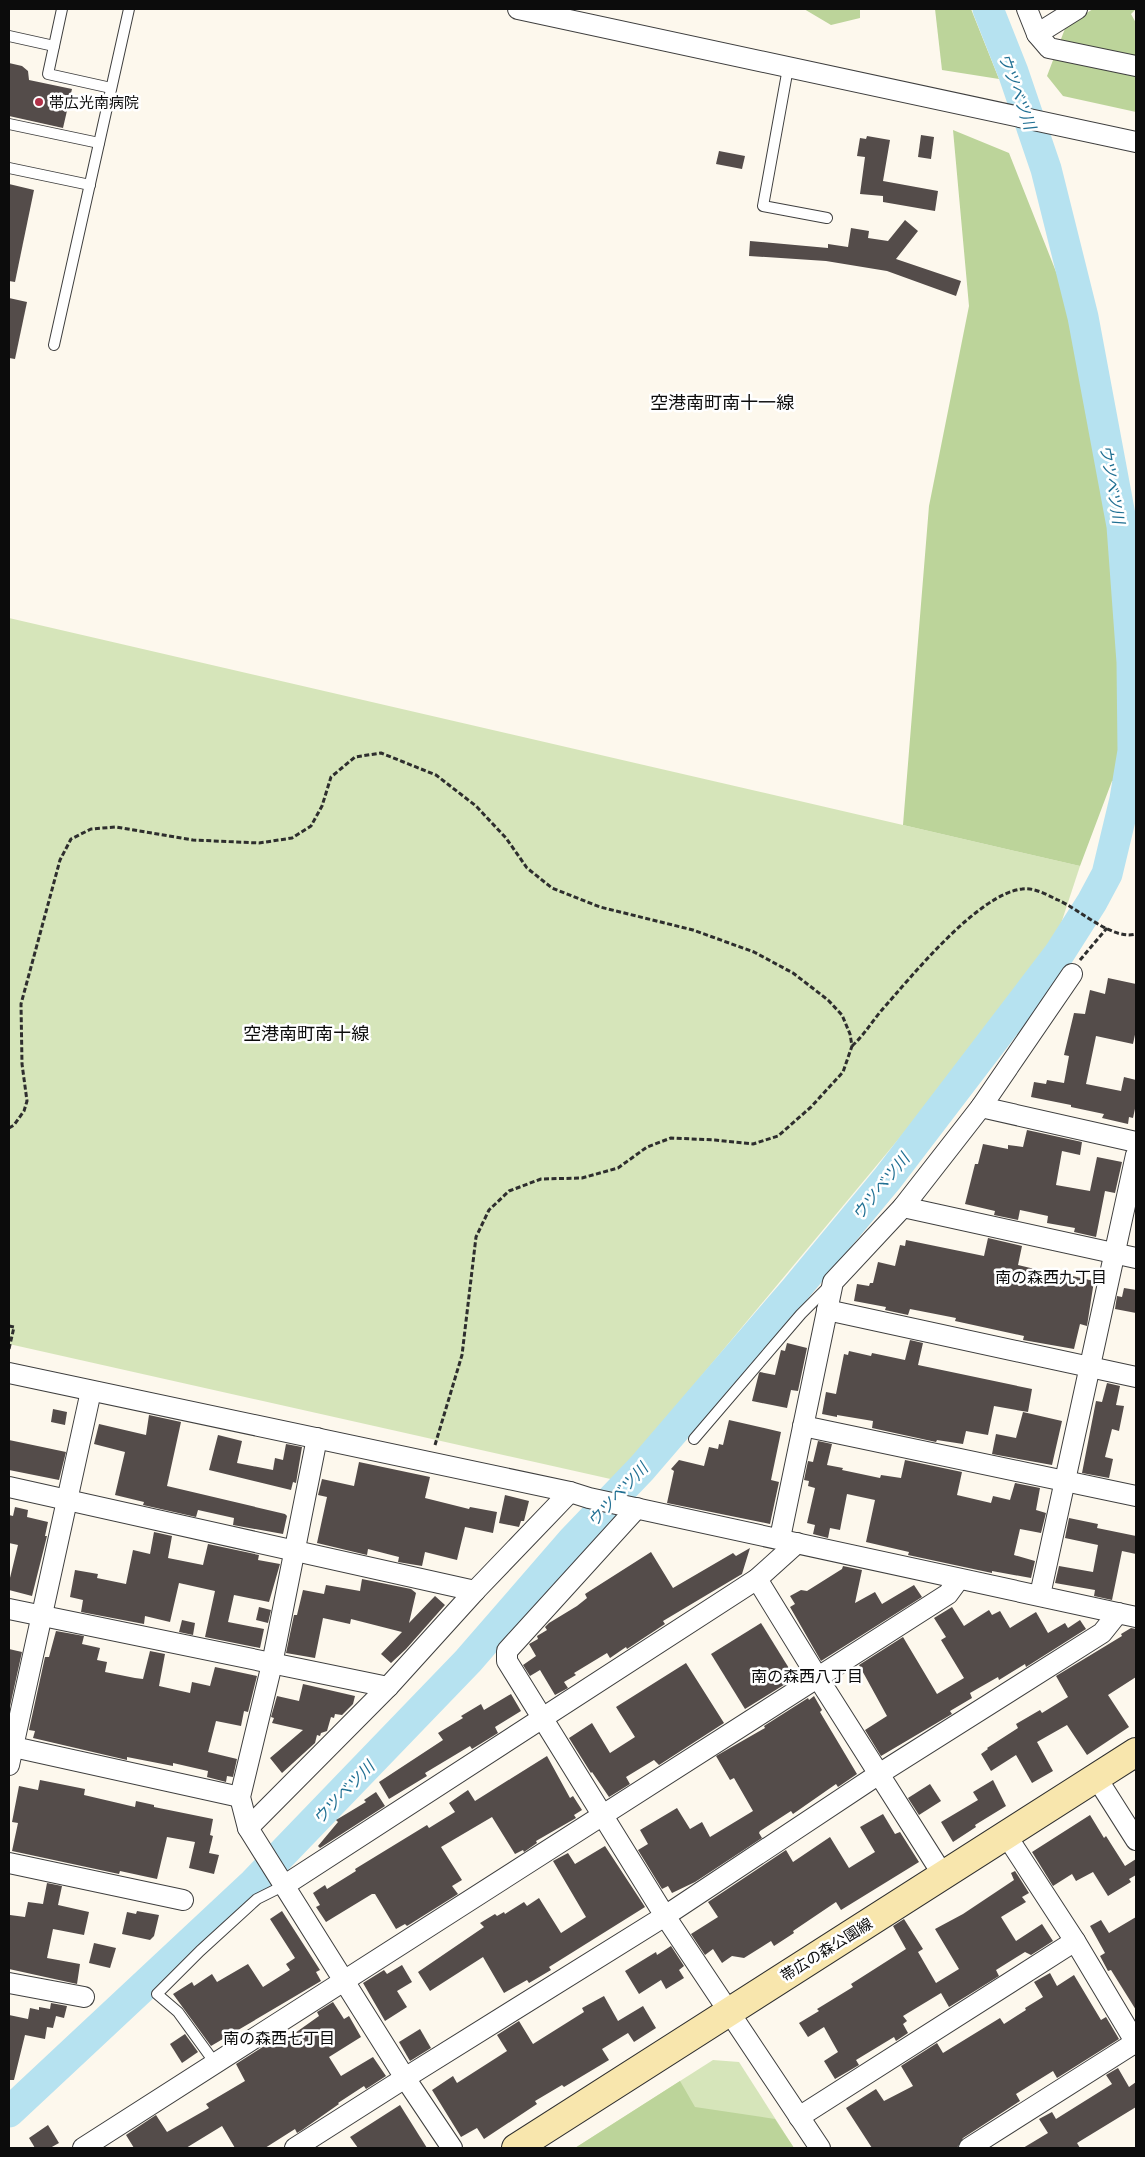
<svg xmlns="http://www.w3.org/2000/svg" width="1145" height="2157" viewBox="0 0 1145 2157" font-family="'Playfair Display','Noto Sans JP',serif">
<rect width="100%" height="100%" fill="#fdf8ed"/>
<g fill="#d6e5ba">
<polygon points="9,618 1080,866 1050,957 615,1480 9,1344"/>
<polygon points="713,2060 739,2062 794,2148 575,2148"/>
</g>
<g fill="#bcd49a">
<polygon points="804,9 860,9 860,18 831,25"/>
<polygon points="935,9 971,9 999,79 942,70"/>
<polygon points="1093,9 1136,9 1131,14 1136,23 1136,112 1063,96 1047,76 1066,26"/>
<polygon points="953,130 1009,153 1068,302 1115,552 1114,576 1136,581 1136,786 1112,781 1080,866 903,825 929,506 969,306"/>
<polygon points="680,2081 695,2107 775,2119 794,2148 575,2148"/>
</g>
<g fill="none" stroke-linecap="round" stroke-linejoin="round">
<polyline stroke="#b6e2f0" stroke-width="31" points="9,2112 254,1883 468,1661 573,1540 642,1468 795,1290 888,1178 1059,954 1092,902 1107,874 1125,799 1133,751 1132,662 1122,526 1083,317 1046,169 1013,72 988,9"/>
</g>
<g fill="#544c4a">
<polygon points="9,63 22,66 28,71 29,80 72,89 63,128 9,116"/>
<polygon points="921,135 934,137 931,159 918,157"/>
<polygon points="867,136 890,140 883,181 938,191 935,211 883,202 883,196 860,194 865,157 857,156 860,138 866,139"/>
<polygon points="719,151 745,156 742,169 716,164"/>
<polygon points="9,184 34,190 15,282 9,281"/>
<polygon points="905,220 918,231 896,259 961,281 956,296 887,271 826,261 749,256 750,241 828,248 828,244 848,247 851,228 869,231 868,238 888,241"/>
<polygon points="9,298 27,302 15,359 9,358"/>
<polygon points="1108,978 1136,984 1136,1030 1133,1044 1096,1036 1086,1084 1121,1091 1124,1077 1136,1080 1136,1104 1133,1118 1129,1117 1128,1124 1102,1118 1104,1114 1071,1107 1071,1105 1031,1097 1034,1082 1046,1084 1047,1080 1064,1083 1069,1056 1064,1055 1074,1013 1085,1014 1090,990 1105,994"/>
<polygon points="1027,1130 1082,1142 1080,1155 1062,1151 1056,1185 1090,1191 1097,1157 1122,1162 1115,1193 1105,1191 1096,1237 1074,1232 1075,1228 1047,1223 1048,1216 1020,1210 1018,1220 994,1215 995,1211 965,1204 975,1164 978,1164 983,1144 1008,1149 1008,1145 1023,1147"/>
<polygon points="988,1238 1022,1246 1018,1265 1068,1277 1068,1275 1094,1281 1087,1326 1080,1324 1074,1349 1023,1340 1024,1336 955,1321 956,1318 910,1309 908,1315 885,1310 886,1307 854,1301 857,1284 869,1286 870,1283 873,1283 878,1262 895,1266 900,1245 905,1246 906,1240 984,1256"/>
<polygon points="1124,1288 1136,1290 1136,1313 1115,1309 1117,1296 1122,1297"/>
<polygon points="910,1340 923,1343 918,1365 1032,1389 1028,1412 994,1406 988,1435 966,1431 963,1444 937,1440 936,1442 872,1428 873,1421 837,1415 837,1417 822,1414 826,1392 836,1394 844,1354 848,1355 849,1351 871,1356 872,1353 905,1360"/>
<polygon points="787,1343 807,1348 798,1391 791,1390 787,1408 752,1401 759,1373 760,1372 775,1375 781,1350 785,1351"/>
<polygon points="1107,1383 1120,1386 1116,1405 1124,1406 1119,1431 1112,1429 1105,1457 1113,1459 1109,1478 1082,1473 1096,1401 1102,1402"/>
<polygon points="53,1409 67,1412 65,1425 51,1422"/>
<polygon points="1023,1412 1062,1421 1052,1465 992,1454 996,1434 1016,1438"/>
<polygon points="149,1415 181,1422 167,1486 285,1514 287,1516 283,1534 233,1525 234,1518 198,1510 196,1517 143,1505 144,1502 115,1495 125,1452 94,1444 99,1424 146,1435"/>
<polygon points="729,1420 781,1432 771,1480 779,1482 770,1524 667,1503 674,1471 671,1469 679,1460 704,1466 709,1447 718,1449 719,1444 723,1445"/>
<polygon points="218,1435 242,1441 237,1463 273,1470 275,1458 283,1460 286,1444 302,1447 296,1483 293,1482 291,1490 209,1470"/>
<polygon points="9,1440 66,1452 59,1480 9,1470"/>
<polygon points="818,1441 832,1444 827,1465 843,1468 842,1470 880,1478 881,1475 901,1478 905,1460 962,1472 957,1495 991,1503 993,1496 1010,1500 1015,1483 1040,1488 1036,1510 1046,1513 1041,1533 1020,1529 1014,1555 1035,1561 1031,1578 992,1571 992,1573 908,1555 909,1552 866,1542 875,1500 847,1494 840,1530 830,1528 828,1538 813,1534 815,1525 807,1523 815,1488 808,1486 809,1481 804,1480 808,1461 813,1462"/>
<polygon points="359,1462 430,1477 425,1498 469,1509 470,1507 497,1512 493,1533 465,1527 457,1560 425,1552 422,1566 398,1562 399,1557 368,1549 367,1555 317,1543 327,1497 318,1495 322,1479 354,1486"/>
<polygon points="505,1495 529,1501 524,1521 521,1521 519,1527 499,1523"/>
<polygon points="15,1507 28,1510 27,1517 48,1522 45,1536 47,1536 32,1596 9,1590 9,1582 18,1545 9,1543 9,1515 13,1516"/>
<polygon points="1069,1518 1098,1524 1097,1528 1136,1536 1136,1554 1122,1551 1112,1600 1094,1596 1095,1590 1055,1583 1059,1566 1093,1572 1098,1545 1065,1538"/>
<polygon points="154,1532 172,1536 168,1558 203,1565 208,1544 259,1555 258,1560 280,1564 269,1602 234,1595 228,1622 264,1629 260,1648 205,1637 215,1591 179,1583 170,1622 145,1616 144,1624 81,1612 83,1600 70,1597 75,1570 98,1574 97,1578 126,1584 133,1550 150,1554"/>
<polygon points="750,1548 742,1574 663,1621 665,1624 627,1649 626,1647 610,1658 607,1653 574,1673 576,1675 564,1682 568,1688 555,1695 540,1670 530,1676 523,1665 536,1656 529,1644 538,1639 537,1636 547,1630 545,1627 549,1623 577,1606 587,1598 585,1594 651,1552 673,1588 733,1553 736,1556"/>
<polygon points="843,1566 862,1570 855,1603 875,1592 882,1604 914,1585 922,1597 821,1661 790,1607 795,1604 790,1596 801,1590 807,1591 842,1569"/>
<polygon points="362,1579 411,1589 416,1593 409,1623 435,1596 445,1605 406,1649 391,1663 381,1654 402,1632 351,1619 350,1624 323,1618 315,1658 286,1653 294,1615 297,1615 303,1590 324,1594 326,1585 360,1591"/>
<polygon points="259,1607 271,1610 268,1623 256,1620"/>
<polygon points="952,1607 964,1626 989,1610 992,1615 1000,1611 1010,1628 1036,1612 1048,1633 1065,1623 1068,1628 1080,1620 1086,1629 1026,1667 1025,1664 999,1680 998,1677 970,1693 972,1698 950,1711 952,1714 881,1756 865,1730 887,1716 859,1665 903,1637 937,1694 964,1678 941,1640 946,1637 934,1618"/>
<polygon points="182,1620 195,1623 193,1635 179,1632"/>
<polygon points="761,1623 795,1678 745,1709 711,1654"/>
<polygon points="1131,1628 1136,1629 1136,1677 1108,1695 1129,1727 1087,1755 1067,1725 1037,1742 1053,1771 1032,1783 1016,1755 991,1771 981,1754 988,1749 987,1748 1018,1728 1016,1724 1040,1710 1042,1713 1068,1697 1056,1676 1122,1636 1121,1634"/>
<polygon points="56,1631 84,1636 82,1644 100,1648 97,1660 107,1662 105,1672 135,1678 143,1679 150,1651 165,1654 159,1686 190,1693 192,1682 210,1686 215,1667 257,1676 248,1712 244,1711 241,1726 216,1721 208,1752 237,1759 233,1777 227,1776 226,1782 207,1777 208,1771 173,1763 173,1766 127,1757 127,1760 33,1738 35,1731 29,1730 45,1657 49,1657"/>
<polygon points="9,1649 22,1652 9,1711"/>
<polygon points="686,1663 724,1723 659,1765 654,1760 626,1777 630,1784 609,1797 592,1772 591,1773 569,1738 592,1723 610,1753 635,1737 616,1707"/>
<polygon points="303,1684 355,1696 353,1704 342,1715 335,1714 334,1718 331,1717 327,1731 321,1733 320,1736 317,1735 315,1743 282,1773 270,1758 303,1730 272,1723 274,1718 271,1717 277,1696 299,1701"/>
<polygon points="511,1694 521,1711 495,1727 498,1733 472,1749 470,1746 425,1773 427,1776 389,1799 379,1782 443,1740 438,1733 463,1718 461,1716 481,1704 484,1710"/>
<polygon points="814,1696 822,1710 820,1712 857,1774 838,1787 836,1784 793,1814 791,1811 760,1831 759,1833 762,1838 695,1882 672,1893 668,1886 662,1889 638,1850 648,1844 640,1830 677,1808 690,1829 702,1822 710,1837 753,1811 734,1778 730,1780 716,1756 765,1728 764,1726 808,1698 809,1700"/>
<polygon points="547,1756 570,1798 573,1796 582,1810 574,1815 576,1818 536,1841 537,1843 524,1852 523,1850 515,1854 492,1817 441,1847 462,1880 452,1886 458,1894 407,1926 405,1924 396,1929 375,1894 372,1894 326,1922 316,1907 320,1905 313,1893 325,1885 327,1889 356,1871 355,1869 427,1825 429,1828 455,1812 449,1803 468,1790 475,1801"/>
<polygon points="40,1780 85,1789 84,1795 135,1807 136,1801 154,1805 154,1807 213,1819 210,1835 213,1836 209,1853 219,1855 214,1874 189,1868 195,1842 167,1837 157,1879 120,1871 119,1874 12,1851 18,1823 12,1822 19,1786 38,1790"/>
<polygon points="993,1780 1006,1806 975,1825 976,1827 953,1842 941,1822 978,1800 973,1792"/>
<polygon points="930,1784 941,1801 919,1815 908,1798"/>
<polygon points="376,1792 385,1806 320,1848 318,1846 338,1822 336,1820 366,1802 364,1800"/>
<polygon points="883,1814 895,1834 900,1832 919,1862 841,1910 836,1902 793,1931 794,1933 774,1946 771,1941 744,1958 732,1956 722,1963 713,1949 705,1955 691,1934 718,1917 708,1902 786,1850 793,1862 830,1837 849,1868 875,1852 860,1827"/>
<polygon points="1090,1815 1104,1838 1106,1836 1125,1866 1136,1859 1136,1875 1129,1879 1131,1882 1108,1896 1093,1872 1076,1881 1072,1874 1053,1886 1032,1852"/>
<polygon points="605,1846 645,1907 549,1967 551,1970 529,1983 527,1980 504,1993 483,1957 430,1991 418,1972 484,1927 480,1923 495,1914 497,1916 504,1912 505,1914 524,1902 527,1906 539,1898 561,1933 586,1917 553,1861 568,1853 575,1864"/>
<polygon points="1015,1871 1029,1893 1022,1897 1026,1902 1001,1917 1016,1941 1042,1924 1053,1941 1031,1955 1025,1952 996,1970 999,1976 949,2007 941,1993 903,2016 907,2021 903,2024 908,2033 896,2041 894,2037 856,2060 859,2065 835,2079 824,2061 838,2052 824,2027 808,2037 799,2023 819,2011 817,2009 853,1987 851,1984 906,1949 893,1926 904,1919 923,1949 918,1952 936,1983 959,1969 935,1929 963,1914 1014,1880 1011,1873"/>
<polygon points="47,1883 62,1886 58,1905 89,1912 84,1935 53,1929 47,1958 80,1964 77,1984 9,1969 10,1915 25,1917 28,1902 43,1904"/>
<polygon points="137,1911 159,1915 154,1936 150,1940 122,1934 127,1912 136,1914"/>
<polygon points="282,1911 320,1970 316,1972 321,1981 211,2046 173,1994 192,1982 194,1986 212,1974 217,1982 248,1964 263,1987 290,1970 286,1964 295,1958 270,1919"/>
<polygon points="1136,1917 1136,2010 1111,1970 1108,1971 1100,1956 1105,1953 1090,1926 1101,1920 1109,1933"/>
<polygon points="94,1943 116,1948 110,1968 89,1963"/>
<polygon points="671,1946 684,1966 679,1970 684,1978 666,1989 661,1980 639,1994 625,1971 656,1952 657,1955"/>
<polygon points="402,1965 412,1982 397,1991 407,2007 385,2021 363,1983 384,1970 387,1974"/>
<polygon points="1050,1973 1057,1986 1074,1975 1101,2020 1106,2017 1119,2039 1057,2078 1053,2071 1016,2094 1020,2101 963,2138 957,2148 872,2148 846,2108 876,2089 884,2101 913,2086 901,2066 937,2043 943,2053 1000,2018 1004,2024 1026,2010 1025,2008 1043,1997 1034,1982"/>
<polygon points="604,1996 618,2021 643,2006 656,2028 634,2042 628,2033 602,2049 609,2060 564,2087 562,2085 535,2101 537,2104 484,2139 477,2128 461,2137 432,2090 453,2076 457,2083 507,2051 497,2035 519,2021 533,2044 584,2012 582,2008"/>
<polygon points="333,2002 344,2019 349,2016 361,2037 329,2057 341,2076 373,2057 386,2076 366,2089 364,2086 338,2103 339,2104 302,2130 297,2133 295,2129 265,2148 235,2148 222,2126 186,2148 134,2148 126,2135 156,2115 167,2132 209,2108 206,2104 245,2081 236,2064 285,2033 288,2038 319,2016 317,2012"/>
<polygon points="51,2003 67,2006 64,2018 56,2016 53,2028 47,2027 45,2039 25,2035 14,2080 9,2080 9,2015 28,2019 30,2008 39,2010 39,2007 50,2009"/>
<polygon points="420,2029 431,2048 410,2061 399,2042"/>
<polygon points="185,2034 198,2052 182,2063 170,2044"/>
<polygon points="1118,2068 1129,2087 1136,2082 1136,2107 1077,2143 1080,2148 1023,2148 1048,2133 1039,2119 1052,2112 1056,2119 1112,2084 1106,2075"/>
<polygon points="400,2105 427,2148 358,2148 350,2137"/>
<polygon points="48,2125 59,2143 50,2148 35,2148 29,2138"/>
</g>
<g fill="none" stroke-linecap="round" stroke-linejoin="round">
<g stroke="#3f3f3f" stroke-width="12">
<g id="lane">
<polyline points="62,9 48,74 111,88"/>
<polyline points="9,36 54,46"/>
<polyline points="788,68 763,206 827,218"/>
<polyline points="9,124 99,143"/>
<polyline points="9,168 90,185"/>
<polyline points="54,345 129,9"/>
<polyline points="694,1439 801,1314 829,1286"/>
<polyline points="215,2063 178,2012 157,1994 200,1951 257,1899 285,1885"/>
</g>
</g>
<g stroke="#3f3f3f" stroke-width="22">
<g id="street">
<polyline points="518,9 1136,142"/>
<polyline points="1027,9 1037,34 1049,48 1136,66"/>
<polyline points="1037,34 1077,9"/>
<polyline points="981,1107 1136,1142"/>
<polyline points="903,1207 1136,1258"/>
<polyline points="827,1310 1136,1377"/>
<polyline points="9,1373 570,1492 589,1498 1136,1617"/>
<polyline points="803,1426 1136,1496"/>
<polyline points="317,1438 272,1664 240,1797 248,1828 405,2078 452,2148"/>
<polyline points="9,1487 475,1591"/>
<polyline points="637,1508 507,1651 507,1661 665,1916 820,2148"/>
<polyline points="780,1538 833,1282 903,1207 981,1107 1072,974"/>
<polyline points="757,1579 818,1678 943,1875"/>
<polyline points="1040,1595 1136,1155"/>
<polyline points="9,1609 388,1687"/>
<polyline points="9,1746 240,1797"/>
<polyline points="9,1765 91,1391"/>
<polyline points="1096,1777 1136,1840"/>
<polyline points="248,1828 388,1687 475,1591 570,1492"/>
<polyline points="1006,1835 1075,1941 1136,2043"/>
<polyline points="9,1863 183,1900"/>
<polyline points="285,1885 757,1579 797,1543"/>
<polyline points="9,1983 84,1997"/>
<polyline points="799,2117 1075,1941"/>
<polyline points="83,2148 948,1594 959,1579"/>
<polyline points="295,2148 405,2078 665,1916 879,1774 1102,1633 1118,1613"/>
<polyline points="969,2148 1136,2042"/>
</g>
</g>
<g stroke="#2e2e2e" stroke-width="30">
<polyline id="secondary" points="516,2148 1136,1752"/>
</g>
<g stroke="#2e2e2e" stroke-width="3" stroke-dasharray="5 2.5" stroke-linecap="butt">
<polyline points="1080,960 1107,928"/>
<path d="M852 1046C864 1035 871 1023 881 1011 911 977 978 894 1022 889 1034 887 1047 895 1058 900 1079 909 1113 941 1136 934"/>
<polyline points="9,1128 14,1125 24,1111 27,1101 22,1064 21,1004 60,860 71,839 91,829 116,827 193,840 259,843 292,838 311,826 322,806 331,777 355,757 381,753 436,775 476,806 506,838 527,868 552,888 600,907 693,930 754,952 793,973 828,1000 842,1015 850,1034 852,1046 843,1072 811,1107 778,1136 753,1144 715,1140 671,1138 647,1147 618,1168 582,1178 541,1179 509,1191 489,1210 476,1237 462,1355 435,1445"/>
<polyline points="9,1326 14,1327 9,1349"/>
</g>
<use href="#lane" stroke="#fff" stroke-width="10"/>
<use href="#street" stroke="#fff" stroke-width="20"/>
<use href="#secondary" stroke="#f8e6ad" stroke-width="28"/>
</g>
<circle fill="#b03148" stroke="#fff" stroke-width="2" cx="39" cy="102" r="5"/>
<g text-anchor="middle" dominant-baseline="central" stroke-width="5" stroke-linejoin="round" paint-order="stroke">
<g font-size="15" fill="#0c0c0c" stroke="#fff" text-anchor="start">
<text x="49" y="102">帯広光南病院</text>
</g>
<g font-size="15" fill="#0c0c0c" stroke="#fff">
<text transform="translate(826 1949) rotate(-32)">帯広の森公園線</text>
</g>
<g font-size="16" font-style="italic" fill="#217093" stroke="#fff">
<text transform="translate(1018 91) rotate(70)">ウツベツ川</text>
<text transform="translate(1113 484) rotate(80)">ウツベツ川</text>
<text transform="translate(880 1186) rotate(-51)">ウツベツ川</text>
<text transform="translate(617 1494) rotate(-47)">ウツベツ川</text>
<text transform="translate(343 1792) rotate(-46)">ウツベツ川</text>
</g>
<g font-size="16" fill="#0c0c0c" stroke="#fff">
<text x="1051" y="1276">南の森西九丁目</text>
<text x="807" y="1675">南の森西八丁目</text>
<text x="279" y="2037">南の森西七丁目</text>
</g>
<g font-size="18" fill="#0c0c0c" stroke="#fff">
<text x="722" y="402">空港南町南十一線</text>
<text x="306" y="1033">空港南町南十線</text>
</g>
</g>
<rect width="1145" height="2157" fill="none" stroke="#0c0c0c" stroke-width="20"/>
</svg>
